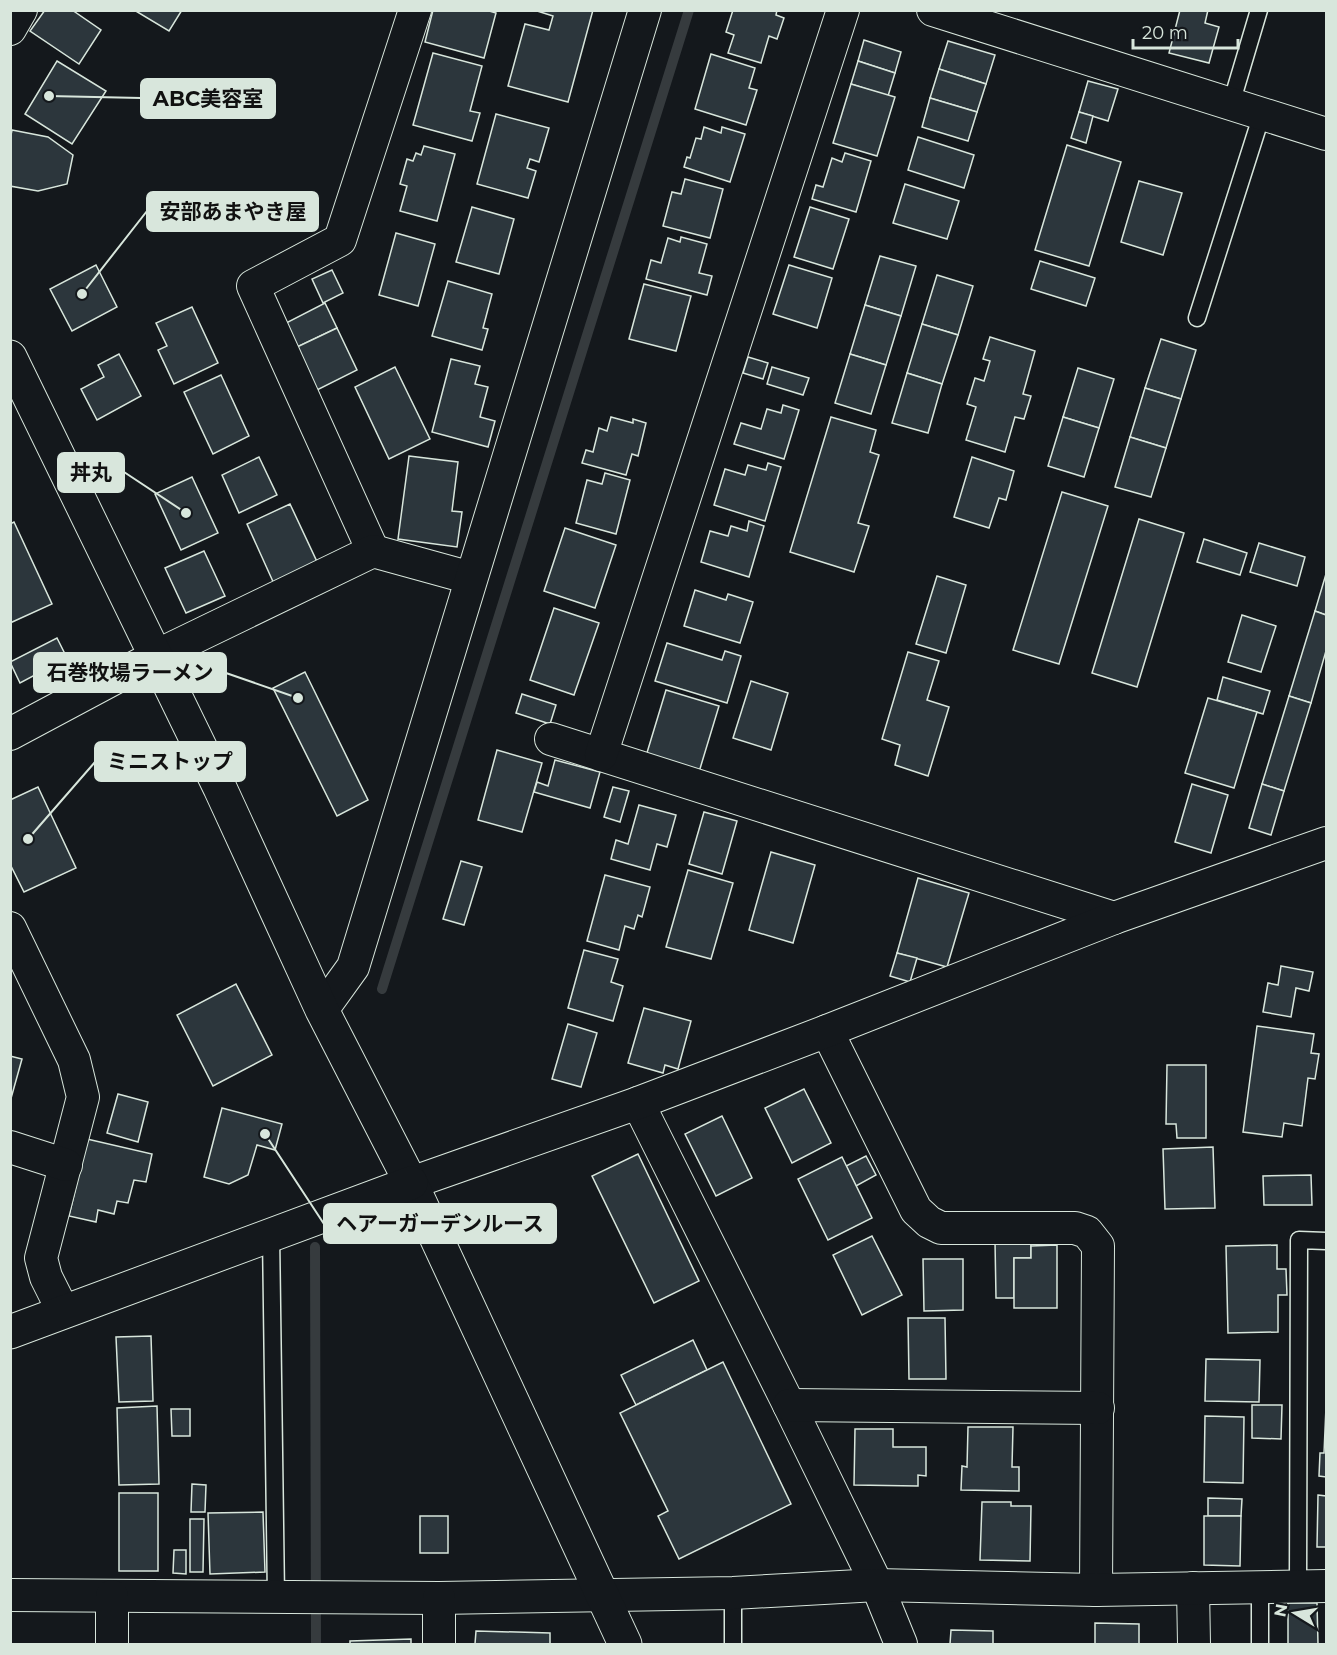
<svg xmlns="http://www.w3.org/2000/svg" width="1337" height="1655" viewBox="0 0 1337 1655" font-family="Montserrat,'Noto Sans JP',sans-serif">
<rect width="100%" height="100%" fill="#14181c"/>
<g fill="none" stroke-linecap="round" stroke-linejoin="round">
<g stroke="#363b3e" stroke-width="10">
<polyline points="382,989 689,10"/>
<polyline points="315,1247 316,1644"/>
</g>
</g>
<g fill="#2c363c" stroke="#d8e6dc" stroke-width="1.5">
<polygon points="45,10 72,10 101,30 79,64 30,31"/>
<polygon points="134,10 182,10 169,31"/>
<polygon points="433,10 486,10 496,13 484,58 425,42"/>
<polygon points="534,10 593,10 568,102 508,86 525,24 549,30 553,16"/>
<polygon points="733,10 777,10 776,15 784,18 777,39 769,36 761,63 728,53 734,35 726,32"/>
<polygon points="1180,10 1208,10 1205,23 1219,27 1209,63 1169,53"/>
<polygon points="864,40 901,52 895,73 858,61"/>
<polygon points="948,41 995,55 986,84 939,69"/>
<polygon points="433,53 482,66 470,111 480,113 472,141 413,125"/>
<polygon points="711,54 755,68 749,88 757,90 746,125 695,109"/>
<polygon points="57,61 106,91 72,144 25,114"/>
<polygon points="858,61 895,73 888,96 851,84"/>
<polygon points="939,69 986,84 977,112 930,98"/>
<polygon points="1088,81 1118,89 1108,121 1079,112"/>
<polygon points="851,84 895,97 877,156 833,143"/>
<polygon points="930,98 977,112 968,141 922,127"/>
<polygon points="1079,112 1093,116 1086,143 1071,138"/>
<polygon points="496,114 549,128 539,162 530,159 527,168 536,171 528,198 477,184"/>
<polygon points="704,127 721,133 722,127 745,134 730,182 684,167 687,157 690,158 696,138 701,139"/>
<polygon points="12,130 48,137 73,155 67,184 38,191 10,186 10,140"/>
<polygon points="918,137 974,155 964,188 908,170"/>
<polygon points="1067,145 1121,162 1089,266 1035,250"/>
<polygon points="424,146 455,154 437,221 400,211 407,186 400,184 407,159 413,161 416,153 421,155"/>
<polygon points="845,153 871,161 856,212 812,199 816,185 823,187 832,158 842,162"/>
<polygon points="685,179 723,189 710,238 663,226 672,192 681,194"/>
<polygon points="1139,181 1182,193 1163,255 1121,242"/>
<polygon points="905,184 959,201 947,239 893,223"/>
<polygon points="472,207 514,219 499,274 456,262"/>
<polygon points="810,207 849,219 833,269 794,257"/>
<polygon points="396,233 435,244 418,306 379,295"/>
<polygon points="681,237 707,244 699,273 712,276 707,295 646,279 651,260 661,263 668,238 680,242"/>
<polygon points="880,256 916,266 901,316 865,305"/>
<polygon points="1040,261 1095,278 1086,306 1031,289"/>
<polygon points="96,265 117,307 72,331 50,289"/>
<polygon points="789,265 832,278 817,328 773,314"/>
<polygon points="332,270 343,293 323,303 312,279"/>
<polygon points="937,275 973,286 958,335 922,324"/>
<polygon points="448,281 492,294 483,328 488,329 482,350 432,336"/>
<polygon points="644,284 691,296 676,351 629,339"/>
<polygon points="325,303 337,328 297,347 286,323"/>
<polygon points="865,305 901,316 886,365 850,354"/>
<polygon points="192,307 218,363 174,384 158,350 167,346 156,323"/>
<polygon points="922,324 958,335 942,384 907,373"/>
<polygon points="337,328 357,370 317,390 297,347"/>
<polygon points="990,337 1035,351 1023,394 1031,396 1024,419 1015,417 1005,452 966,440 976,407 967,404 975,378 984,381 990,361 983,359"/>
<polygon points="1161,339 1196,350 1181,399 1145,388"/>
<polygon points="119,354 141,396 97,420 81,389 104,377 98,365"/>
<polygon points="850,354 886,365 871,414 835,403"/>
<polygon points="748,357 768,363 763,379 743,373"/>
<polygon points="451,359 480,366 475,384 488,387 480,417 495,421 488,447 432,432"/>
<polygon points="395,367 430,439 389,459 355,387"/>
<polygon points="772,367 809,378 803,395 767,384"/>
<polygon points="1078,368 1114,379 1099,428 1063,417"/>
<polygon points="907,373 942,384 928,433 892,423"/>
<polygon points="221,375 249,436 213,454 184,392"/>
<polygon points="1145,388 1181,399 1166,448 1130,437"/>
<polygon points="783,405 799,410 784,459 734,444 741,423 761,429 767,409 781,413"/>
<polygon points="611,417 633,423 633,419 646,423 638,456 632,454 626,475 582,463 586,450 593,452 599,428 607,431"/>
<polygon points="831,417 876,430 870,452 879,455 858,523 869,526 854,572 790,552"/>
<polygon points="1063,417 1099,428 1084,477 1048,466"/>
<polygon points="1130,437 1166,448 1151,497 1115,487"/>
<polygon points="409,456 458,462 452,511 462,512 457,547 398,539"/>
<polygon points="259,457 277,495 239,513 222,475"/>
<polygon points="972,457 1014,471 1006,500 999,498 989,528 954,517"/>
<polygon points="768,463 781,467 765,521 714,505 725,469 745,475 748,465 766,470"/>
<polygon points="605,473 630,480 616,534 576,523 587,480 602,484"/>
<polygon points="192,477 218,533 181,550 155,494"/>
<polygon points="1062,492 1108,506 1059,664 1013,650"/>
<polygon points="290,504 319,566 275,586 247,524"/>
<polygon points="1139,519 1184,533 1137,687 1092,673"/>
<polygon points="749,521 764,526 749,577 701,562 710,531 728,536 731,526 747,531"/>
<polygon points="14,522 52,604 10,623 10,524"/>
<polygon points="565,528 616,545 595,608 544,591"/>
<polygon points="1204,539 1247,553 1240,575 1197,562"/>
<polygon points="1259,543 1305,557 1297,586 1250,572"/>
<polygon points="204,551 225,596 186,613 165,568"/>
<polygon points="1326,574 1326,615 1315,611"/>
<polygon points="937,576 966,585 946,653 916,644"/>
<polygon points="695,590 726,600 728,594 753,602 740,643 684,626"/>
<polygon points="554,608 599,623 574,695 530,680"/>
<polygon points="1315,611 1326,615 1326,651 1311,703 1289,696"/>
<polygon points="1242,615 1276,626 1261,672 1228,662"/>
<polygon points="57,638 67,658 20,683 10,662"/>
<polygon points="667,643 722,660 725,651 741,656 727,703 655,681"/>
<polygon points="908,652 939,661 927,700 949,707 928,776 895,765 900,745 882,739"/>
<polygon points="305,672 368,800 337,816 273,688"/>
<polygon points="1223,677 1270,691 1263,714 1217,700"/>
<polygon points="751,681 788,693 771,750 733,738"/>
<polygon points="666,690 719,706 699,772 646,756"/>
<polygon points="522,694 556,705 550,724 516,713"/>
<polygon points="1289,696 1311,703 1284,791 1262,784"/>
<polygon points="1208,698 1257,712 1234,788 1185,773"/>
<polygon points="497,750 542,763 522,832 478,820"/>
<polygon points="555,760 600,772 590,808 534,792 537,782 548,786"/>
<polygon points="1192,784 1228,795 1211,853 1175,842"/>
<polygon points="1262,784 1284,791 1271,835 1249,828"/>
<polygon points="38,787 76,868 24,892 10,864 10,800"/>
<polygon points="613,787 629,791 620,822 604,817"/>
<polygon points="639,805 676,815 667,847 657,844 650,870 611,859 616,840 628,844"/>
<polygon points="704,812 737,821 722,874 689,864"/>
<polygon points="771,852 815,865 793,943 749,930"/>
<polygon points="461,861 482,867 464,925 443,919"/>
<polygon points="688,870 733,883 711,959 666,947"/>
<polygon points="605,875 650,887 642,917 638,915 634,929 625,926 619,950 587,941"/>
<polygon points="918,878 969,893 947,967 897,953"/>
<polygon points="584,950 618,959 611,982 623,986 613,1021 568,1008"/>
<polygon points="897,953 917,958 910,982 890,976"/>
<polygon points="1281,966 1313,972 1309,991 1296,988 1291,1017 1263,1012 1268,983 1278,985"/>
<polygon points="236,984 272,1055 213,1086 177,1015"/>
<polygon points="644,1008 691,1021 678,1069 665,1065 663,1073 628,1063"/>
<polygon points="568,1024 597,1033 581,1087 552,1079"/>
<polygon points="1257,1026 1314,1034 1311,1053 1319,1054 1315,1079 1308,1078 1302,1126 1284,1123 1282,1137 1243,1132"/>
<polygon points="10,1056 22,1059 10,1102"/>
<polygon points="1167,1065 1206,1065 1206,1138 1177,1138 1176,1124 1166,1124"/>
<polygon points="804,1089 831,1143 792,1163 765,1108"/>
<polygon points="118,1094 148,1102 138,1142 107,1133"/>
<polygon points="222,1108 282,1124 275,1150 257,1145 248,1175 229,1184 204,1177"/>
<polygon points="722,1116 752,1178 716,1196 685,1134"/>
<polygon points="87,1139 152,1154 146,1182 134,1180 128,1203 117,1201 114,1214 98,1210 96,1222 69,1216"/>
<polygon points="1213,1147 1215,1208 1165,1209 1163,1149"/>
<polygon points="638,1154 699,1281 654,1303 592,1176"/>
<polygon points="866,1156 876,1175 856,1186 846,1166"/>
<polygon points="842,1157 872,1218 828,1240 798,1179"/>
<polygon points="1311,1175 1312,1205 1264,1205 1263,1176"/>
<polygon points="872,1236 902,1295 862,1315 833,1255"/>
<polygon points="1031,1240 1031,1258 1014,1258 1014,1298 996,1298 995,1241"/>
<polygon points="1057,1245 1057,1308 1014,1308 1014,1258 1031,1258 1031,1246"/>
<polygon points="1277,1245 1277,1269 1286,1269 1287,1295 1278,1295 1278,1332 1228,1333 1226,1246"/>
<polygon points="923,1259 963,1259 963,1310 924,1311"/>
<polygon points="908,1318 945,1318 946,1379 909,1379"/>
<polygon points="151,1336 153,1401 119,1402 116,1337"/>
<polygon points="693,1340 707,1370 636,1405 621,1375"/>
<polygon points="1206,1359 1260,1360 1259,1402 1205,1401"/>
<polygon points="723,1362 791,1504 679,1559 658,1516 668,1511 620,1413"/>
<polygon points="1252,1405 1282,1405 1281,1439 1252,1438"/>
<polygon points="157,1406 159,1484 119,1485 117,1408"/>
<polygon points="1326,1407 1326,1477 1319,1476 1320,1453 1324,1453"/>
<polygon points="171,1409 190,1409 190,1436 172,1436"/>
<polygon points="1205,1416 1244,1417 1243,1483 1204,1482"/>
<polygon points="968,1427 1013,1427 1012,1467 1019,1467 1019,1491 961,1490 962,1466 967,1467"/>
<polygon points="855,1429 893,1429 893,1447 926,1447 926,1476 918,1475 918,1486 854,1485"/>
<polygon points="192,1484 206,1485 205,1512 191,1512"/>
<rect x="119" y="1493" width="39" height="78"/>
<polygon points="1318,1495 1326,1496 1326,1547 1317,1547"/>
<polygon points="1208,1498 1242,1499 1241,1516 1208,1516"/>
<polygon points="982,1502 1011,1502 1011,1506 1031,1506 1030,1561 980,1560"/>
<polygon points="263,1512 265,1572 210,1574 208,1513"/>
<rect x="420" y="1516" width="28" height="37"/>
<polygon points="1204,1516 1241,1516 1240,1566 1204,1565"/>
<polygon points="190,1519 204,1519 203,1572 190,1572"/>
<polygon points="174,1550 186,1550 186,1574 173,1573"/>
<polygon points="1288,1603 1317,1603 1318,1644 1288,1644"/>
<polygon points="1095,1623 1139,1624 1139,1644 1095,1644"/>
<polygon points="951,1630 993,1631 993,1644 950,1644"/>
<polygon points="476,1631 550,1633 550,1644 475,1644"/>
<polygon points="411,1639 411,1644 350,1644 350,1641"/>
</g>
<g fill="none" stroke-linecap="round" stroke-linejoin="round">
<g stroke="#d8e6dc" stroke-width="19">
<g id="lane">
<polyline points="1231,104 1259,10"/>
<polyline points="1197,318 1262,114"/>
<polyline points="271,1234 276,1597"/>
<polyline points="1298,1586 1299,1240 1326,1241"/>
<polyline points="1260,1587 1260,1644"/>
<polyline points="733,1593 733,1644"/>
</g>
</g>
<g stroke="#d8e6dc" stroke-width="34">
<g id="street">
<polyline points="933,10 1326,134"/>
<polyline points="10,29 21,10"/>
<polyline points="373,551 253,286 340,240 415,10"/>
<polyline points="10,734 156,656 373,551 471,578"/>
<polyline points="551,739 1114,918"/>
<polyline points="601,755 843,10"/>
<polyline points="10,928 74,1060 83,1097 41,1258 46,1277 63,1311"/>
<polyline points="322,1010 353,967 645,10"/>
<polyline points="827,1031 916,1210 929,1222 941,1228 1075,1228 1087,1232 1098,1246 1096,1590"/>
<polyline points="638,1103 789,1405 877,1585 901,1644"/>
<polyline points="10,1147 66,1165"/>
<polyline points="411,1183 638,1103 827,1031 1114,918 1326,843"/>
<polyline points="789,1405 1098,1408"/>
<polyline points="1193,1588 1194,1644"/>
<polyline points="10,1595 439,1598 733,1593 877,1585 1096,1590 1326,1586"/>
<polyline points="112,1644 112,1596"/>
<polyline points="439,1644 439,1598"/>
</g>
</g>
<g stroke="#d8e6dc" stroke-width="35">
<g id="secondary">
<polyline points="10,357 220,788 322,1010 411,1183 625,1644"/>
<polyline points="10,1332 411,1183"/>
</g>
</g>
<use href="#lane" stroke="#14181c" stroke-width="16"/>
<use href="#street" stroke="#14181c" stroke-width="32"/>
<use href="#secondary" stroke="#14181c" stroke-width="33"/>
</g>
<path fill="none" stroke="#d8e6dc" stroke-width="2" d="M49 96L141 98M82 294L147 211M186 513L124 472M298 698L226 673M28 839L95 762M265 1134L324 1224"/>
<g fill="#d8e6dc" stroke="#14181c" stroke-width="2">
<circle cx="49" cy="96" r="6"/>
<circle cx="82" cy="294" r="6"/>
<circle cx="186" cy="513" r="6"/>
<circle cx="298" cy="698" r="6"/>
<circle cx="28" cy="839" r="6"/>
<circle cx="265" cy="1134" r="6"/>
</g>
<g fill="#d8e6dc" stroke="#d8e6dc" stroke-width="2">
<rect x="141" y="79" width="134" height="39" rx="6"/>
<rect x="147" y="192" width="171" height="39" rx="6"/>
<rect x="58" y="453" width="66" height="39" rx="6"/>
<rect x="34" y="653" width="192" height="39" rx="6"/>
<rect x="95" y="742" width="150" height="39" rx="6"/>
<rect x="324" y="1204" width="232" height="39" rx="6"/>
</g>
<g font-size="21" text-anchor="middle" font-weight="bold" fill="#111">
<text x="208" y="106">ABC美容室</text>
<text x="233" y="219">安部あまやき屋</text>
<text x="91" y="480">丼丸</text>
<text x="130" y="680">石巻牧場ラーメン</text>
<text x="170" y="769">ミニストップ</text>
<text x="440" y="1231">ヘアーガーデンルース</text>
</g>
<rect width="1337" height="1655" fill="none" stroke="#d8e6dc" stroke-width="24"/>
<g transform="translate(1295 1613) rotate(281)" stroke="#14181c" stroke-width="4.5" paint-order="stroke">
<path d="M0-4.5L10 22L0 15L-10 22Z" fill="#d8e6dc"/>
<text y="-9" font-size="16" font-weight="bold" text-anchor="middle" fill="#d8e6dc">N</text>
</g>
<path d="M1133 39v9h105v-9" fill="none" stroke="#d8e6dc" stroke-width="3"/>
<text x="1142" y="39" font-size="18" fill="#d8e6dc" stroke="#14181c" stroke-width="4.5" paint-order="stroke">20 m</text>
</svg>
